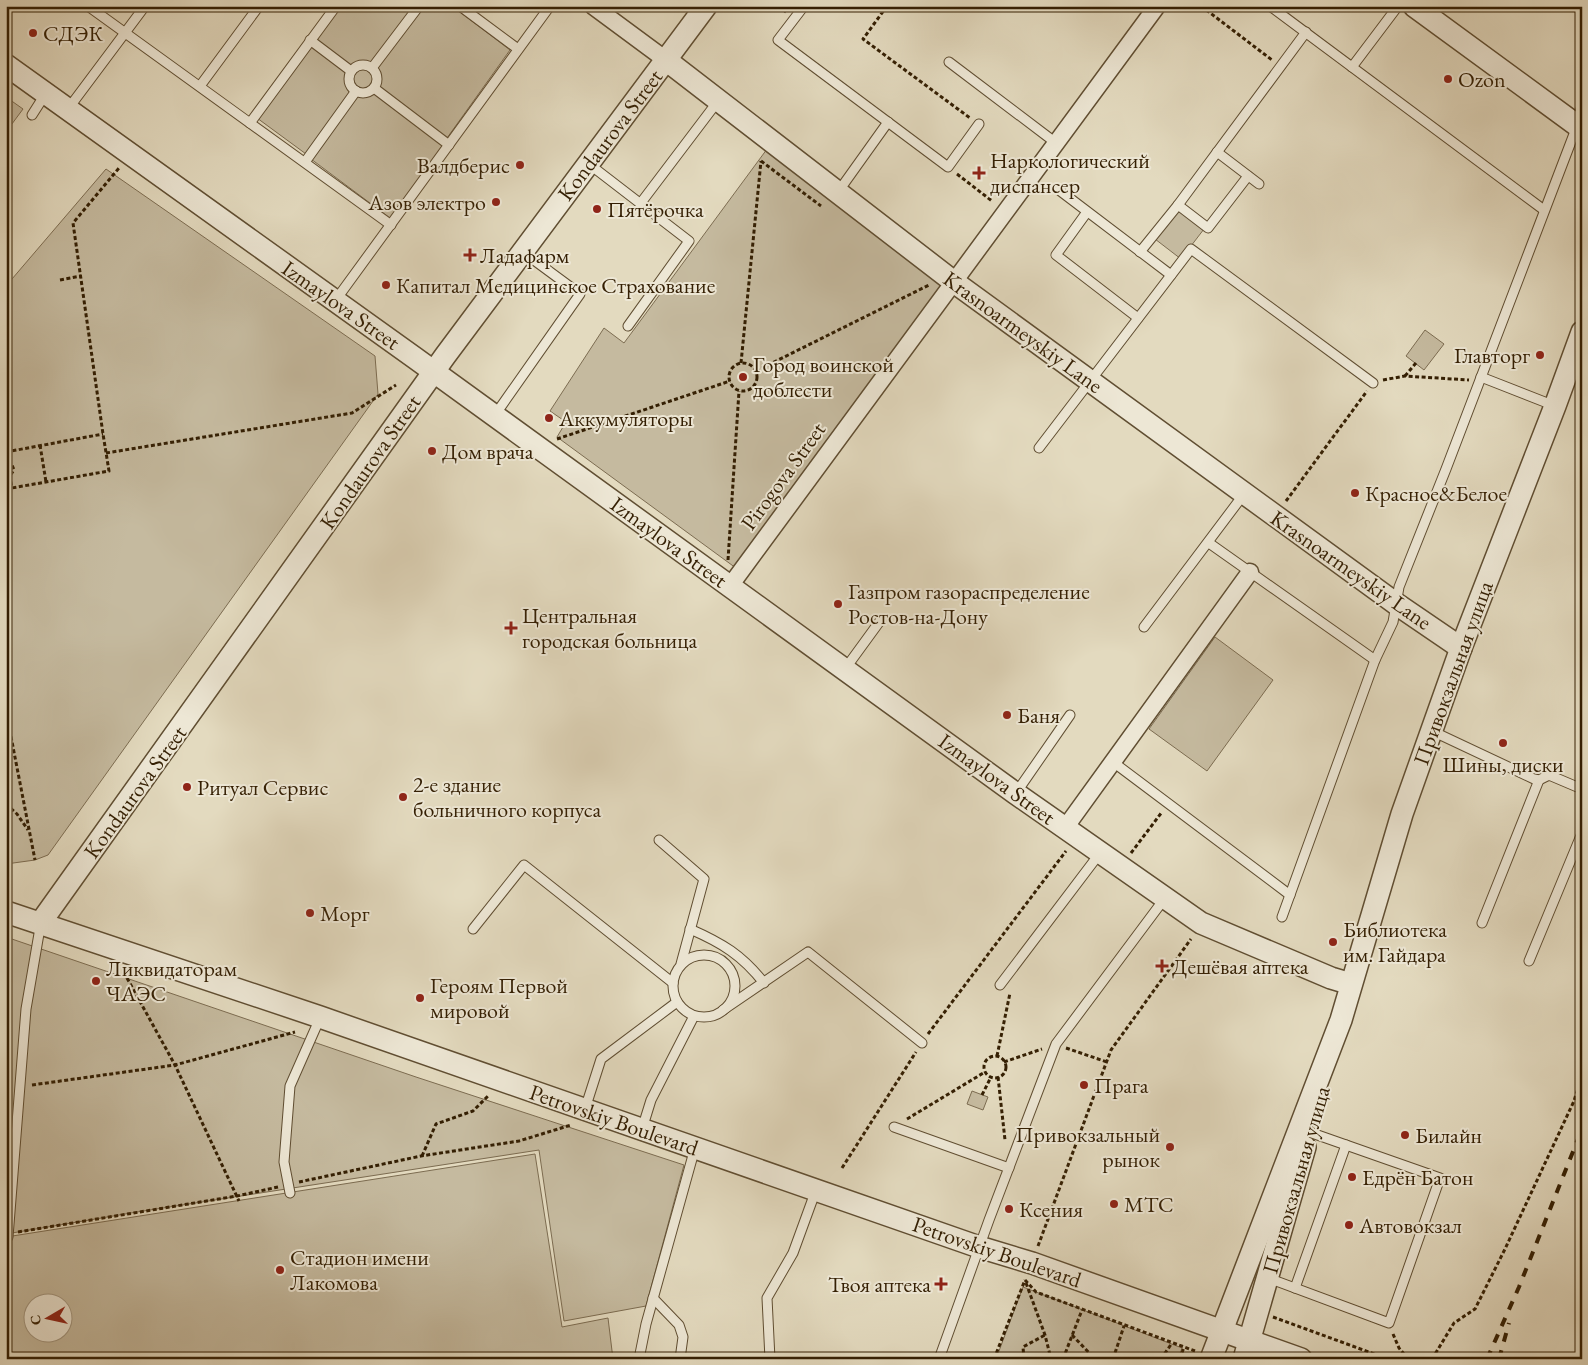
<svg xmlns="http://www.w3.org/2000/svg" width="1588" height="1365" viewBox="0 0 1588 1365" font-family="'EB Garamond',serif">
<rect width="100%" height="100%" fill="#e3dabf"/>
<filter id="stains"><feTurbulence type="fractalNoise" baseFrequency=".004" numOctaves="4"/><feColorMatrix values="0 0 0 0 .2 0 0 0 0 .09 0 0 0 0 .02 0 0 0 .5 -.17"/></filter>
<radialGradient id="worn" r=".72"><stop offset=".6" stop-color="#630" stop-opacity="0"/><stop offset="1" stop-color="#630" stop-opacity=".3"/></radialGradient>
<g fill="#c5ba9f" stroke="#7c6c51" fill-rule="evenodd">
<path d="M340 6H414L370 63C362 61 357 61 351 66L316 40Z"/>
<path d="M425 6H452L510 50 447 138 379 87C382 80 381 75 376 68Z"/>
<path d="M312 46 347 72C346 80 346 86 352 92L306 154 257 118Z"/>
<circle cx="363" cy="79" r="10"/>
<polygon points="373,91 443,145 390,218 311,159 358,95 366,95"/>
<polygon points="6,97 23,109 6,132"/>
<polygon points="770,145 953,282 740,571 557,437 566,422 550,411 604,328 624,343"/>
<polygon points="106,169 375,356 378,394 48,855 35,860 6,864 6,286"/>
<polygon points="1178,210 1204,229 1181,259 1155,239"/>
<polygon points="1425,330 1444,344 1424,370 1406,356"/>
<polygon points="1215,637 1273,680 1207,771 1149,729"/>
<polygon points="6,937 416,1077 684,1165 646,1306 564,1321 539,1150 137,1212 6,1234"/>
<polygon points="972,1091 988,1097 983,1110 967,1104"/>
<path d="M535 1154 562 1327 608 1318 613 1359H6V1237ZM32 1302H62V1332H32Z"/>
<polygon points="1023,1287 1182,1348 1178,1359 996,1359"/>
</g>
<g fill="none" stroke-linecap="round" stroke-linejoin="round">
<g stroke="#604e32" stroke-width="11">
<g id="service">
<polyline points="88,6 391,225"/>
<polyline points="460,6 518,49"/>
<polyline points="804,6 778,40 948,167 979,124"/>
<polyline points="1270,6 1544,210"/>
<polyline points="310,40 351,71"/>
<polyline points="949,62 1056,143"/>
<circle cx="363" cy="79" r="14"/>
<polyline points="1352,67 1398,6"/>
<polyline points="372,68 419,6"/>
<polyline points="200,86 259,6"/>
<polyline points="374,88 449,145"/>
<polyline points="68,109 145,6"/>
<polyline points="32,115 46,93"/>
<polyline points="250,123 336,6"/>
<polyline points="1217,152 1259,184"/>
<polyline points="305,162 356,91"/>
<polyline points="589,164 689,241 628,326"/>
<polyline points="1059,190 1171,275"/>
<polyline points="838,192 888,122"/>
<polyline points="640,204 718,101"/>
<polyline points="1178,205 1208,228 1248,176"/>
<polyline points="1087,212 1056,255 1138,318"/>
<polyline points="1140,252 1178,205 1306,32"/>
<polyline points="335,301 550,6"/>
<polyline points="1481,377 1555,406"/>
<polyline points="495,415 580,294 523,252"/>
<polyline points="1039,448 1191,249 1373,383"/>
<polyline points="1209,543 1375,660"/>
<polyline points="1144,627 1244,494"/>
<polyline points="845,669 880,621"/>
<polyline points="1432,731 1534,779 1539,780 1549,775 1582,789"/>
<polyline points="1113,762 1290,895"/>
<polyline points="1016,793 1070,715"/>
<polyline points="659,840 704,879 681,964"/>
<polyline points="1282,917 1375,660 1393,622 1399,587 1446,469 1577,126 1582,105"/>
<polyline points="1482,923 1539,780"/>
<polyline points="473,929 524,865 673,983"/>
<path d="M690 929C722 943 742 955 764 983"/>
<circle cx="704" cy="986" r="31"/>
<polyline points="1529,961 1582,833"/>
<polyline points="1000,985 1100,853"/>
<polyline points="723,1010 808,952 922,1043"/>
<polyline points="585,1109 601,1059 677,1002"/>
<polyline points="894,1127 1009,1168"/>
<polyline points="642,1129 651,1100 694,1016"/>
<polyline points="290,1193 284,1162 290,1086 320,1018"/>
<polyline points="8,1237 26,1009 41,922"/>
<polyline points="1268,1278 1389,1323 1440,1178 1309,1132"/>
<polyline points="1295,1288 1346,1145"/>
<polyline points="653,1298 679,1325 683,1337 680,1359"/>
<polyline points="639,1359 646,1324 695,1148"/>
<polyline points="770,1359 767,1298 793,1253 816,1190"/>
<polyline points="939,1359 989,1220 1056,1044 1165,898"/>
</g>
</g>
<g stroke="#604e32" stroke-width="19">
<g id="minor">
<polyline points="593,6 666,60"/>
<polyline points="730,586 1157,6"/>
<polyline points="1065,828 1250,572"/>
</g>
</g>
<g stroke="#604e32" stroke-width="24">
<g id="tertiary">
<polyline points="1414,6 1582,129"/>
<polyline points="666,60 954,282 1395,603 1461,648"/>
<polyline points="6,65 415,358 1015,793 1201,923 1331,978 1351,984"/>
<polyline points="6,912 320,1017 979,1247 1032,1263 1301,1359"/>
<polyline points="41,922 445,356 706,6"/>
<polyline points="1211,1359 1341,1020 1402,814 1461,648 1555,406 1582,332"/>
<polyline points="1244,1359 1305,1147"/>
</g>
</g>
<g stroke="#341f03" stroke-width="3" stroke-dasharray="4 2.5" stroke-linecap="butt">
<polyline points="778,6 786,12"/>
<polyline points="887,6 863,39 970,118"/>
<polyline points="1201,6 1272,60"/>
<polyline points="761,161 821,206"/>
<polyline points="957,174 992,201"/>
<polyline points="60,280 81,276"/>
<polyline points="741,363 761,161"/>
<circle cx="743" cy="377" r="14"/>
<polyline points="756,371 929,285"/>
<polyline points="1405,376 1416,363"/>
<polyline points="1383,380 1405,376 1469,380"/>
<polyline points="557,439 730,381"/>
<polyline points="40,445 46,482"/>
<polyline points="6,452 103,434"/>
<polyline points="106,453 352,413 396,385"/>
<polyline points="6,456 12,488"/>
<polyline points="6,465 12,465 14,470 11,474 6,474"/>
<polyline points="6,489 109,471 103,434 73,223 119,168"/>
<polyline points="1286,501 1367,391"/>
<polyline points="728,560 739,391"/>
<polyline points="6,711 35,860"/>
<polyline points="6,804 17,814 28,830"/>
<polyline points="1131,853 1162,812"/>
<polyline points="127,978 175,1065 239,1201"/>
<polyline points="928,1034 1066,851"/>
<polyline points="1066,1048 1107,1062"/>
<circle cx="995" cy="1067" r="11"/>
<polyline points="997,1056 1010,993"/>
<polyline points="1004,1062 1042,1049"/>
<polyline points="998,1077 1005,1140"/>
<polyline points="32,1085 175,1065 295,1032"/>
<polyline points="982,1095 991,1077"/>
<polyline points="907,1119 985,1072"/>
<polyline points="422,1156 436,1124 473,1111 489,1095"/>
<polyline points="842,1168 916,1052"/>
<polyline points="299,1182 421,1156 519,1141 571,1125"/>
<polyline points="18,1232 237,1196 278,1187"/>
<polyline points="1038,1246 1111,1050 1191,939"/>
<polyline points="1025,1280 1036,1292 1195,1351"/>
<polyline points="1026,1283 1045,1335 1051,1359"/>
<polyline points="1273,1317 1388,1359"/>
<polyline points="1393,1334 1399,1348 1408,1359"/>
<polyline points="1072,1335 1095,1359"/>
<polyline points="994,1359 1025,1280"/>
<polyline points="1024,1359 1023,1347 1045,1335"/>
<polyline points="1063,1359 1082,1310"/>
<polyline points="1113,1359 1124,1326"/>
<polyline points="1161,1359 1172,1343"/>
<polyline points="1180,1359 1184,1347"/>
<polyline points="1432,1359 1454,1323 1475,1309 1505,1249 1574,1101 1582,1075"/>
</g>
<use href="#service" stroke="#ede7d5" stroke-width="9"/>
<use href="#minor" stroke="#ede7d5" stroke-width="16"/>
<use href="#tertiary" stroke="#ede7d5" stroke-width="21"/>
<g stroke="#341f03" stroke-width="4" stroke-dasharray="9 9" stroke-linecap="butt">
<polyline points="1487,1359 1519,1287 1582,1129"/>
<polyline points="1499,1359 1509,1323"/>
</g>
</g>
<g fill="#8f2418" stroke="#ede7d5" stroke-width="2">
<circle cx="33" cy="33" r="5"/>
<circle cx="1448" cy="79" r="5"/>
<circle cx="520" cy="165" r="5"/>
<path d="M976.5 165.5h5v5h5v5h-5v5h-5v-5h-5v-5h5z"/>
<circle cx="496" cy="202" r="5"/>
<circle cx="597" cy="209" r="5"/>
<path d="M467.5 247.5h5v5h5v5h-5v5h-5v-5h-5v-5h5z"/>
<circle cx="386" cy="285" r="5"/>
<circle cx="1540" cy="355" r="5"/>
<circle cx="743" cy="377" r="5"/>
<circle cx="549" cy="418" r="5"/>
<circle cx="432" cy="451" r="5"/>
<circle cx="1355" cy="493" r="5"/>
<circle cx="838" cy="604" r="5"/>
<path d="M508.5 620.5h5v5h5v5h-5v5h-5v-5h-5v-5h5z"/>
<circle cx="1007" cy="715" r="5"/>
<circle cx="1503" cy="743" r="5"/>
<circle cx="187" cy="787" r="5"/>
<circle cx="403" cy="797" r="5"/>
<circle cx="310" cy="913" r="5"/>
<circle cx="1333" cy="942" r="5"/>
<path d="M1159.5 958.5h5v5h5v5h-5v5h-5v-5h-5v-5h5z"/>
<circle cx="96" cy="981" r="5"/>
<circle cx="420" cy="998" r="5"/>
<circle cx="1084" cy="1085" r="5"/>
<circle cx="1405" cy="1135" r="5"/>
<circle cx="1170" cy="1147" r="5"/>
<circle cx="1352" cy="1177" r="5"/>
<circle cx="1114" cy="1204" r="5"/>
<circle cx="1009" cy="1209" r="5"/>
<circle cx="1349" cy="1225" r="5"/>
<circle cx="280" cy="1270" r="5"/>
<path d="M938.5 1276.5h5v5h5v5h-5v5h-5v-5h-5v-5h5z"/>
</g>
<g text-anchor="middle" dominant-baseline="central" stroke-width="4" stroke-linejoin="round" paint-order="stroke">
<g font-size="22" fill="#341f03" stroke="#ede7d5" text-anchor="start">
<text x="43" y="33">СДЭК</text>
<text x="1458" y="79">Ozon</text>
<text x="990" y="160">Наркологический<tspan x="990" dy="25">диспансер</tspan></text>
<text x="510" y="165" text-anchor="end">Валдберис</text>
<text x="486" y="202" text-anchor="end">Азов электро</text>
<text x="607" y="209">Пятёрочка</text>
<text x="480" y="255">Ладафарм</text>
<text x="396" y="285">Капитал Медицинское Страхование</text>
<text x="1530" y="355" text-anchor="end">Главторг</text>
<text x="753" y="364">Город воинской<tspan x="753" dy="25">доблести</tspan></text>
<text x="559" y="418">Аккумуляторы</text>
<text x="442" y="451">Дом врача</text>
<text x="1365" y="493">Красное&amp;Белое</text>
<text x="848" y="591">Газпром газораспределение<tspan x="848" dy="25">Ростов-на-Дону</tspan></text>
<text x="522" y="615">Центральная<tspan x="522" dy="25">городская больница</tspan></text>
<text x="1017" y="715">Баня</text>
<text x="1503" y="764" text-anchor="middle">Шины, диски</text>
<text x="413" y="784">2-е здание<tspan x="413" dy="25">больничного корпуса</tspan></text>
<text x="197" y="787">Ритуал Сервис</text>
<text x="320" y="913">Морг</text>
<text x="1343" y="929">Библиотека<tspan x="1343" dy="25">им. Гайдара</tspan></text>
<text x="1172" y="966">Дешёвая аптека</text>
<text x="106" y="968">Ликвидаторам<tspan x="106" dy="25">ЧАЭС</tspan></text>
<text x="430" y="985">Героям Первой<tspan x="430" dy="25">мировой</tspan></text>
<text x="1094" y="1085">Прага</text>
<text x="1160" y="1134" text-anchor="end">Привокзальный<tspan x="1160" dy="25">рынок</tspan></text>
<text x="1415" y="1135">Билайн</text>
<text x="1362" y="1177">Едрён Батон</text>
<text x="1124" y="1204">МТС</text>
<text x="1019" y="1209">Ксения</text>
<text x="1359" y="1225">Автовокзал</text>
<text x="290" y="1257">Стадион имени<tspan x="290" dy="25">Лакомова</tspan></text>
<text x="931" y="1284" text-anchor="end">Твоя аптека</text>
</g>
<g font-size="22" fill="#341f03" stroke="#ede7d5">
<text transform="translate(610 135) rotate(-53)">Kondaurova Street</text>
<text transform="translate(341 305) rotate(35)">Izmaylova Street</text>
<text transform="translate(1023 332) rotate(36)">Krasnoarmeyskiy Lane</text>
<text transform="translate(370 462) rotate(-55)">Kondaurova Street</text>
<text transform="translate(783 476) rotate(-54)">Pirogova Street</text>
<text transform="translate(669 542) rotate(36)">Izmaylova Street</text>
<text transform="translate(1351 570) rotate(35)">Krasnoarmeyskiy Lane</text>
<text transform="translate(1453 673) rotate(-70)">Привокзальная улица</text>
<text transform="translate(997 779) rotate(36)">Izmaylova Street</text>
<text transform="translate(135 792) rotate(-54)">Kondaurova Street</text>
<text transform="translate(614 1120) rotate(19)">Petrovskiy Boulevard</text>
<text transform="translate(1296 1180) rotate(-74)">Привокзальная улица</text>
<text transform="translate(997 1252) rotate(19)">Petrovskiy Boulevard</text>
</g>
</g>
<rect width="1588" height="1365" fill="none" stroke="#e3dabf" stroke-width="25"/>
<rect x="8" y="8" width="1573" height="1350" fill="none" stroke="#341f03" stroke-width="2.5"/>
<rect x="12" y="12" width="1563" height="1340" fill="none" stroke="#341f03"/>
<g transform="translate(48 1318) rotate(261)"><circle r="24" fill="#ede7d5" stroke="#a39781"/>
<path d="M0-4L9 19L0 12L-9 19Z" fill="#8f2418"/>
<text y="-8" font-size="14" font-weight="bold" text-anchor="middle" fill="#341f03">С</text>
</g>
<rect width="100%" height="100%" filter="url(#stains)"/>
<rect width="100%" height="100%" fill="url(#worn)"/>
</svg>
